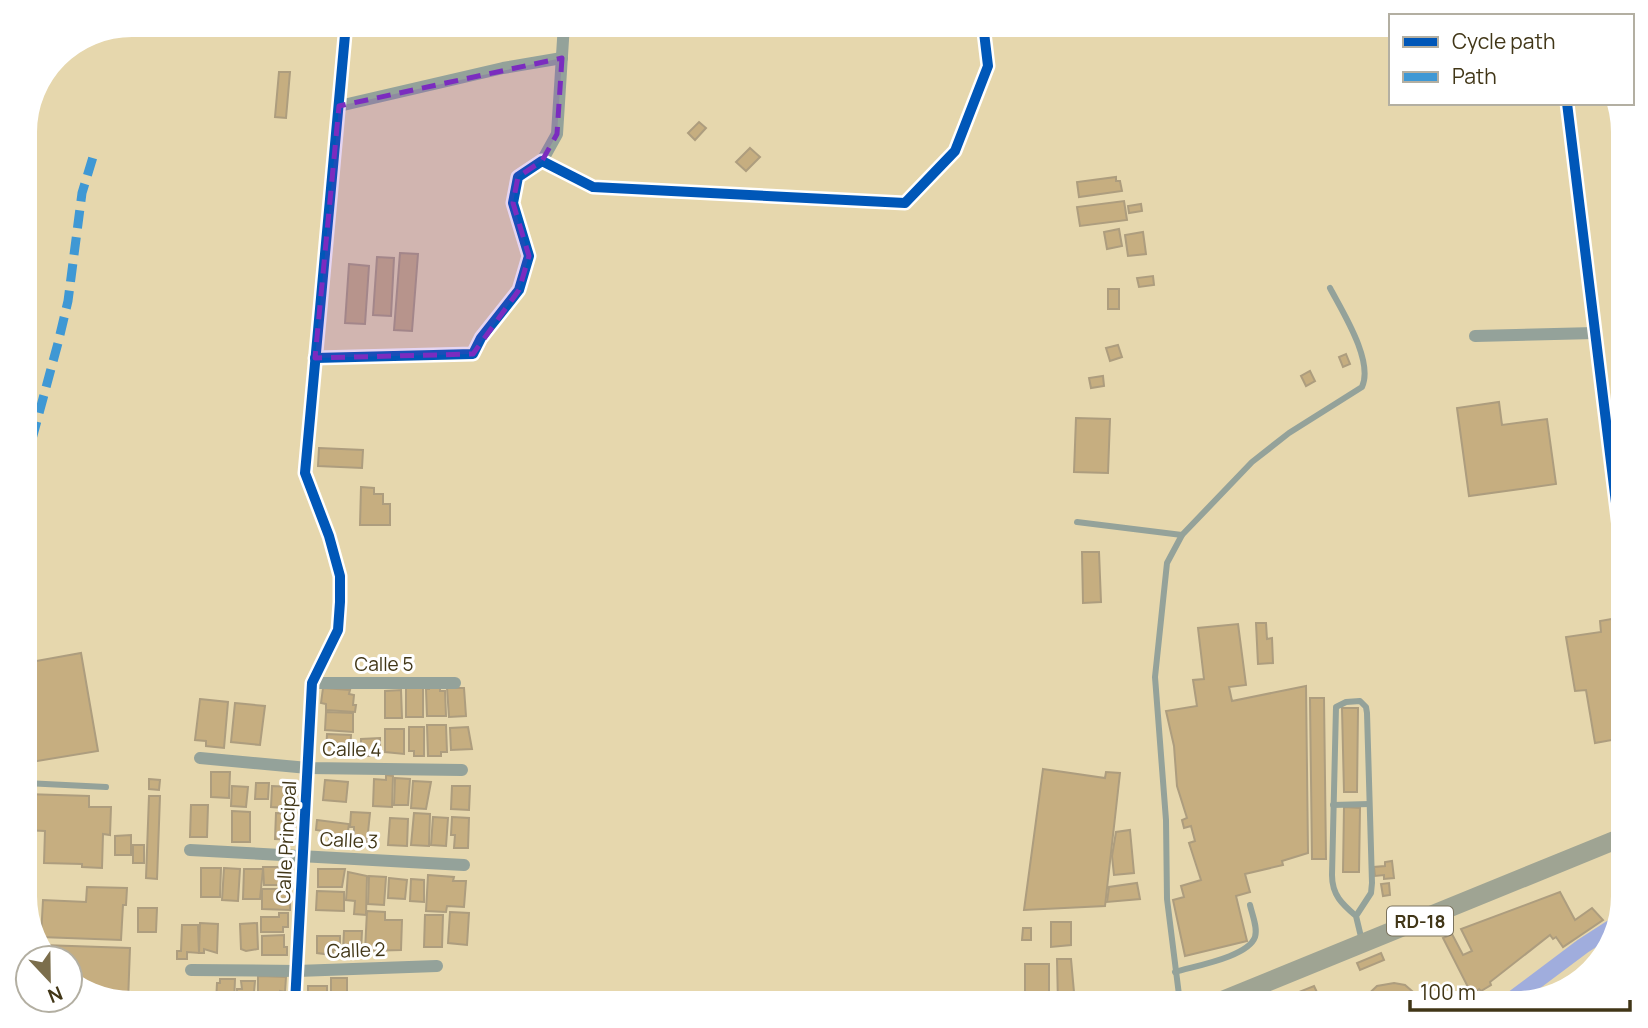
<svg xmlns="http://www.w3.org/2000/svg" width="1648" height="1028" viewBox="0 0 1648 1028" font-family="Manrope,sans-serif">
<rect width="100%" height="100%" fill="#e6d7ad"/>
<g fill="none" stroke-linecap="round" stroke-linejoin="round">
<polyline stroke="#a0addd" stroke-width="16" points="1507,1003 1583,946 1614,926"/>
</g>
<g fill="#c6ae80" stroke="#ad9d7e" stroke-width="2">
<polygon points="279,72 290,72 286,118 275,117"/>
<polygon points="699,122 706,128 695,140 688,133"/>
<polygon points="750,148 760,157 746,171 736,162"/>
<polygon points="1116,177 1116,181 1120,181 1122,191 1079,197 1077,182"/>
<polygon points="1124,201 1127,220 1080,226 1077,207"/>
<polygon points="1141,204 1142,211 1129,213 1128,206"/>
<polygon points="1119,229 1122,246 1107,249 1104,232"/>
<polygon points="1143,232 1146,254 1128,256 1125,235"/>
<polygon points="400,253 418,254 412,331 394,330"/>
<polygon points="377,257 394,258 391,316 373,315"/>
<polygon points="349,264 369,266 365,324 345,323"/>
<polygon points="1153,276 1154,285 1139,287 1137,278"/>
<rect x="1108" y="289" width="11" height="20"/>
<polygon points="1118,345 1122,357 1110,361 1106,348"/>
<polygon points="1346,354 1350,364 1343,367 1339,357"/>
<polygon points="1310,371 1315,381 1306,386 1301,376"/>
<polygon points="1103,376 1104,386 1091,388 1089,378"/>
<polygon points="1499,402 1502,425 1547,419 1556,484 1469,496 1457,408"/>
<polygon points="1076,418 1110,419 1108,473 1074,472"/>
<polygon points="319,448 363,450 362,468 318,466"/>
<polygon points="361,487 374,488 374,494 383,494 383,504 390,504 390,525 360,525"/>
<polygon points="1082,552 1099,552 1101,602 1083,603"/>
<polygon points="1623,617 1623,626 1620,627 1623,650 1623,738 1595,743 1586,690 1575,691 1566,637 1601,632 1600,621"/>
<polygon points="1256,623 1266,623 1267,639 1272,638 1273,663 1258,664"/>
<polygon points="1238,624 1246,685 1229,687 1232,701 1306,686 1308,853 1282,861 1283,865 1245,874 1250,892 1236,896 1247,941 1185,956 1173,900 1184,897 1181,886 1201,880 1189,843 1195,841 1191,826 1184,828 1182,820 1187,818 1177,786 1174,746 1166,711 1197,706 1193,680 1204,679 1198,628"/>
<polygon points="81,653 98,751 25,763 25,663"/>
<polygon points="429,686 440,686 440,691 445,691 446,716 427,716 426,689 429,689"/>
<polygon points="323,688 350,690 349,694 354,695 353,705 356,705 355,712 326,710 326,704 321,703"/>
<rect x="406" y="688" width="17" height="29"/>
<polygon points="447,688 464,688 466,716 449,717"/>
<polygon points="401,690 402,718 385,718 385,691"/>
<polygon points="1310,698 1324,698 1326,859 1312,859"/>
<polygon points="200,699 228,702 224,748 206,746 206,741 195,740"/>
<polygon points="235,703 265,706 260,745 231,742"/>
<polygon points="1342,708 1358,708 1357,792 1344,792"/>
<polygon points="326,712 353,713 353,732 325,730"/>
<polygon points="427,725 446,725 447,752 441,752 441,756 428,756"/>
<polygon points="409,727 424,727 424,756 414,756 414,751 409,751"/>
<polygon points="468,727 472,749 451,750 450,728"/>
<polygon points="385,729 404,729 404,754 385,752"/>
<polygon points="327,734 351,735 350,754 326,756"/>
<polygon points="380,738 380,752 374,752 374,756 361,756 361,739"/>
<polygon points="1623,766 1623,807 1622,807 1615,767"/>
<polygon points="1043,769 1105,778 1106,772 1120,773 1105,906 1024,910"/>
<polygon points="211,772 230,772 229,798 211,797"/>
<polygon points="386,775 393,776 392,807 373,806 374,779 386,780"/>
<polygon points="395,778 410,779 408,805 394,805"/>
<polygon points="149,779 160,780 159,790 149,789"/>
<polygon points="325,780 348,782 346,802 323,800"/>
<polygon points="413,781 431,782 426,809 411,808"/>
<polygon points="256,783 269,783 268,799 255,799"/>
<polygon points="232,786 248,787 246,807 231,806"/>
<polygon points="272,786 292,787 291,798 298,799 298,809 271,807"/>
<polygon points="452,786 470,786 469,810 451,809"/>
<polygon points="25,794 89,796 89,807 111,807 110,835 103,834 102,868 82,867 82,864 44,863 45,831 25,830"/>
<polygon points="149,796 160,796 157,879 146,878"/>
<polygon points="191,805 208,805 207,837 190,837"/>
<polygon points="1344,807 1360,808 1359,872 1343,872"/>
<polygon points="232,811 250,812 250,842 232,842"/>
<polygon points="351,812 370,813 367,842 362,841 361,845 354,845 354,827 350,827"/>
<polygon points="276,813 293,814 294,840 275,839"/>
<polygon points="414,813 430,814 429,846 411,845"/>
<polygon points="433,817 448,818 446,846 431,845"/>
<polygon points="452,817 469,818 468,848 454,848 455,835 451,835"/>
<polygon points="390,818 408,819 407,846 388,845"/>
<polygon points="317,820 349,824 346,844 336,843 336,847 328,846 330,832 316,830"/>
<polygon points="1130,830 1134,873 1114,875 1112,856 1116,832"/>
<polygon points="131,835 131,855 115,855 115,836"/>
<rect x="133" y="845" width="11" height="18"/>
<polygon points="1392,861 1394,878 1384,879 1384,875 1375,876 1374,867 1385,866 1385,862"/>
<polygon points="263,867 290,867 288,885 264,885"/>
<polygon points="201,868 221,868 220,897 201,897"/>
<polygon points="224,868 240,869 238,901 222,900"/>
<polygon points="244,869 263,869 260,899 243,899"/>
<polygon points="318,869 345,869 342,887 318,887"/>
<polygon points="348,872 367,876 366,915 354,914 355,901 346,900"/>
<polygon points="428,875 454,877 453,881 466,881 464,907 447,906 446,912 426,911"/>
<polygon points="1623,875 1623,885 1618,889 1614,881"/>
<polygon points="369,876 386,877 384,905 368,904"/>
<polygon points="389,878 407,880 405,899 388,898"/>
<polygon points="411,879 424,880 424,902 410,901"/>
<polygon points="1137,883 1140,899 1107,902 1109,887"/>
<polygon points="1389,883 1390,895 1383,896 1381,884"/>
<polygon points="87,887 127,888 126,905 123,905 121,940 41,937 43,900 86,902"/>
<polygon points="262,889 286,889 286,895 290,896 290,910 262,909"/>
<polygon points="317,891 344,892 344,911 316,910"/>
<polygon points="1560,892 1575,920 1592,908 1603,920 1563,947 1556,937 1553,939 1550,935 1490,982 1491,985 1481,991 1479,989 1472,995 1443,938 1452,934 1463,955 1472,951 1461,929"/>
<polygon points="138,908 157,908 156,932 138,932"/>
<polygon points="367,911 385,912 385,920 402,920 401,950 365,951"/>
<polygon points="450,912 469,913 467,945 448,943"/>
<polygon points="279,913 288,913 288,927 283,927 283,932 261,932 261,917 279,917"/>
<polygon points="425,915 443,915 442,947 424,947"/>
<polygon points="1051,922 1071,922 1071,945 1051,947"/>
<polygon points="200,923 218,924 217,953 204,949 204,953 199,953"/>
<polygon points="257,923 258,949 246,951 241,949 240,924"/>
<polygon points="182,925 198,925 199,953 187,952 187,959 177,959 177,951 181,951"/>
<polygon points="1023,928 1031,928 1031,940 1022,940"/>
<polygon points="344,931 362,931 361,952 343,951"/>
<polygon points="284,935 284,947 287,947 287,955 262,955 262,936"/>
<polygon points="317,936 340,936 340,950 333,950 333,955 317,953"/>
<polygon points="42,945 130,948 128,1002 73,986 70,983 70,958 47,958 41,952"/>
<polygon points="1381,953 1384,960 1360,970 1357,963"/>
<polygon points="1057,959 1071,959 1075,1003 1058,1003"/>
<rect x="1025" y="964" width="24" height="39"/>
<polygon points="258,976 286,977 285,992 280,991 280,995 271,995 271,999 258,998"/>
<rect x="331" y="978" width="16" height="25"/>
<polygon points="220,979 235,979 234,1003 216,1003 217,983 220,983"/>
<polygon points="241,981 255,981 253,1003 237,1003 237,989 242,989"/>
<polygon points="1394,983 1405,985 1413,992 1420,1003 1359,1003 1377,986"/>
<rect x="308" y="986" width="19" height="17"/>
<polygon points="1314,986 1322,1003 1304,1003 1299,992"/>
<rect x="173" y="993" width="19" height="10"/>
<rect x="195" y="998" width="17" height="5"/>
</g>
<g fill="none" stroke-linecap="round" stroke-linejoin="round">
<g stroke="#94a29a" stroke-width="6">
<polyline points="1077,522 1182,535"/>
<polyline points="25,783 106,787"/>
<polyline points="1333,805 1369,804"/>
<polyline points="25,875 25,902"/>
<path d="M1356 916C1342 904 1332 895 1332 875L1336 707 1346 702 1360 701 1366 707 1367 713 1372 883 1371 893 1356 916 1362 941"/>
<path d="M1175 972C1194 966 1248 957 1255 937 1258 928 1252 914 1250 905"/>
<path d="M1180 1003 1167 899 1166 820 1155 677 1167 563 1182 535 1252 462 1289 433 1362 387C1374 361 1342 311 1330 288"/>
</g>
<g stroke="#94a29a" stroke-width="12">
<polyline points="1567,103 1623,560"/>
<polyline points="339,106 503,68 562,58"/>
<polyline points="542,161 557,134 564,24"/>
<polyline points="1475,336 1595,333"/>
<polyline points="315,358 473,354 481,338 519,290 529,256 513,203 518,177 542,161 593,187 905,203 955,151 988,66 983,24"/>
<polyline points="312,683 455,683"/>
<polyline points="200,758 308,768 462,770"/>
<polyline points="190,850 464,865"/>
<polyline points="25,885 26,885"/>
<polyline points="191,970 297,971 437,966"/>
<polyline points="295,1003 312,683 338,630 340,602 340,576 329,536 305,473 346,24"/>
</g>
<polyline stroke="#9fa493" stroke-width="19" points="1216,1003 1623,837"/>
<polyline stroke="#3f98d4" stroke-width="9" stroke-dasharray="18 9" stroke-linecap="butt" points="25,465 58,343 68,301 82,193 93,157"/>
<g stroke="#fff" stroke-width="15">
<g id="cycleway">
<polyline points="1567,103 1623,560"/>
<polyline points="315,358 473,354 481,338 519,290 529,256 513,203 518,177 542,161 593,187 905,203 955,151 988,66 983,24"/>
<polyline points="295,1003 312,683 338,630 340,602 340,576 329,536 305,473 346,24"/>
</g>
</g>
<use href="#cycleway" stroke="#0057b8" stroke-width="10"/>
</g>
<path fill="#7b2cbf" fill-opacity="0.2" stroke="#7b2cbf" stroke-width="5" stroke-dasharray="14 9" stroke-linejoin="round" d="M562 58 557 134 542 161 518 177 513 203 529 256 519 290 473 354 315 358 339 106Z"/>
<g text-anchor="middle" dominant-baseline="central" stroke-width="6" stroke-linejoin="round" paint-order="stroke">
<rect fill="#fff" stroke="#7a725d" stroke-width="2" x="1387" y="906.5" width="66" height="29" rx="5"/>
<g font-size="18" font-weight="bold" fill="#413617">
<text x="1420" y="921">RD-18</text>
</g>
<g font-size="19" fill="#413617" stroke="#fff">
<text x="384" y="664">Calle 5</text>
<text transform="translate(352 749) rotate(1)">Calle 4</text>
<text transform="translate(349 840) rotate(3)">Calle 3</text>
<text transform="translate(286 842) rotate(-87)">Calle Principal</text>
<text transform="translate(356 950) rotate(-2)">Calle 2</text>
</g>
</g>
<path d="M0 0H1648V1028H0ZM132 37H1516A95 95 0 0 1 1611 132V896A95 95 0 0 1 1516 991H132A95 95 0 0 1 37 896V132A95 95 0 0 1 132 37Z" fill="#fff" fill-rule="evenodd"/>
<rect x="1389" y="14" width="245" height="91" fill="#ffffff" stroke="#b3afa2" stroke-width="2"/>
<rect x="1403" y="37" width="35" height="10" fill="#0057b8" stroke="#b3afa2" stroke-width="2"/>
<text x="1452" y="49" font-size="21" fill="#413617">Cycle path</text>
<rect x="1403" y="72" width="35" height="10" fill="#3f98d4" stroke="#b3afa2" stroke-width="2"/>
<text x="1452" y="84" font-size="21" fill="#413617">Path</text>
<g transform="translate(49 979) rotate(158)"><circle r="33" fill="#ffffff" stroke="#b3afa2" stroke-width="2"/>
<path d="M0-5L12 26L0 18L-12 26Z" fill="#7b6e4c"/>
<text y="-10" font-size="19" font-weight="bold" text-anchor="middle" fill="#413617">N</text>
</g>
<path d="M1410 1000v10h220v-10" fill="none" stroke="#413617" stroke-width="3.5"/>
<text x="1420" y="1000" font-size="21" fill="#413617" stroke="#ffffff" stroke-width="5" paint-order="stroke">100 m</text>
</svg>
